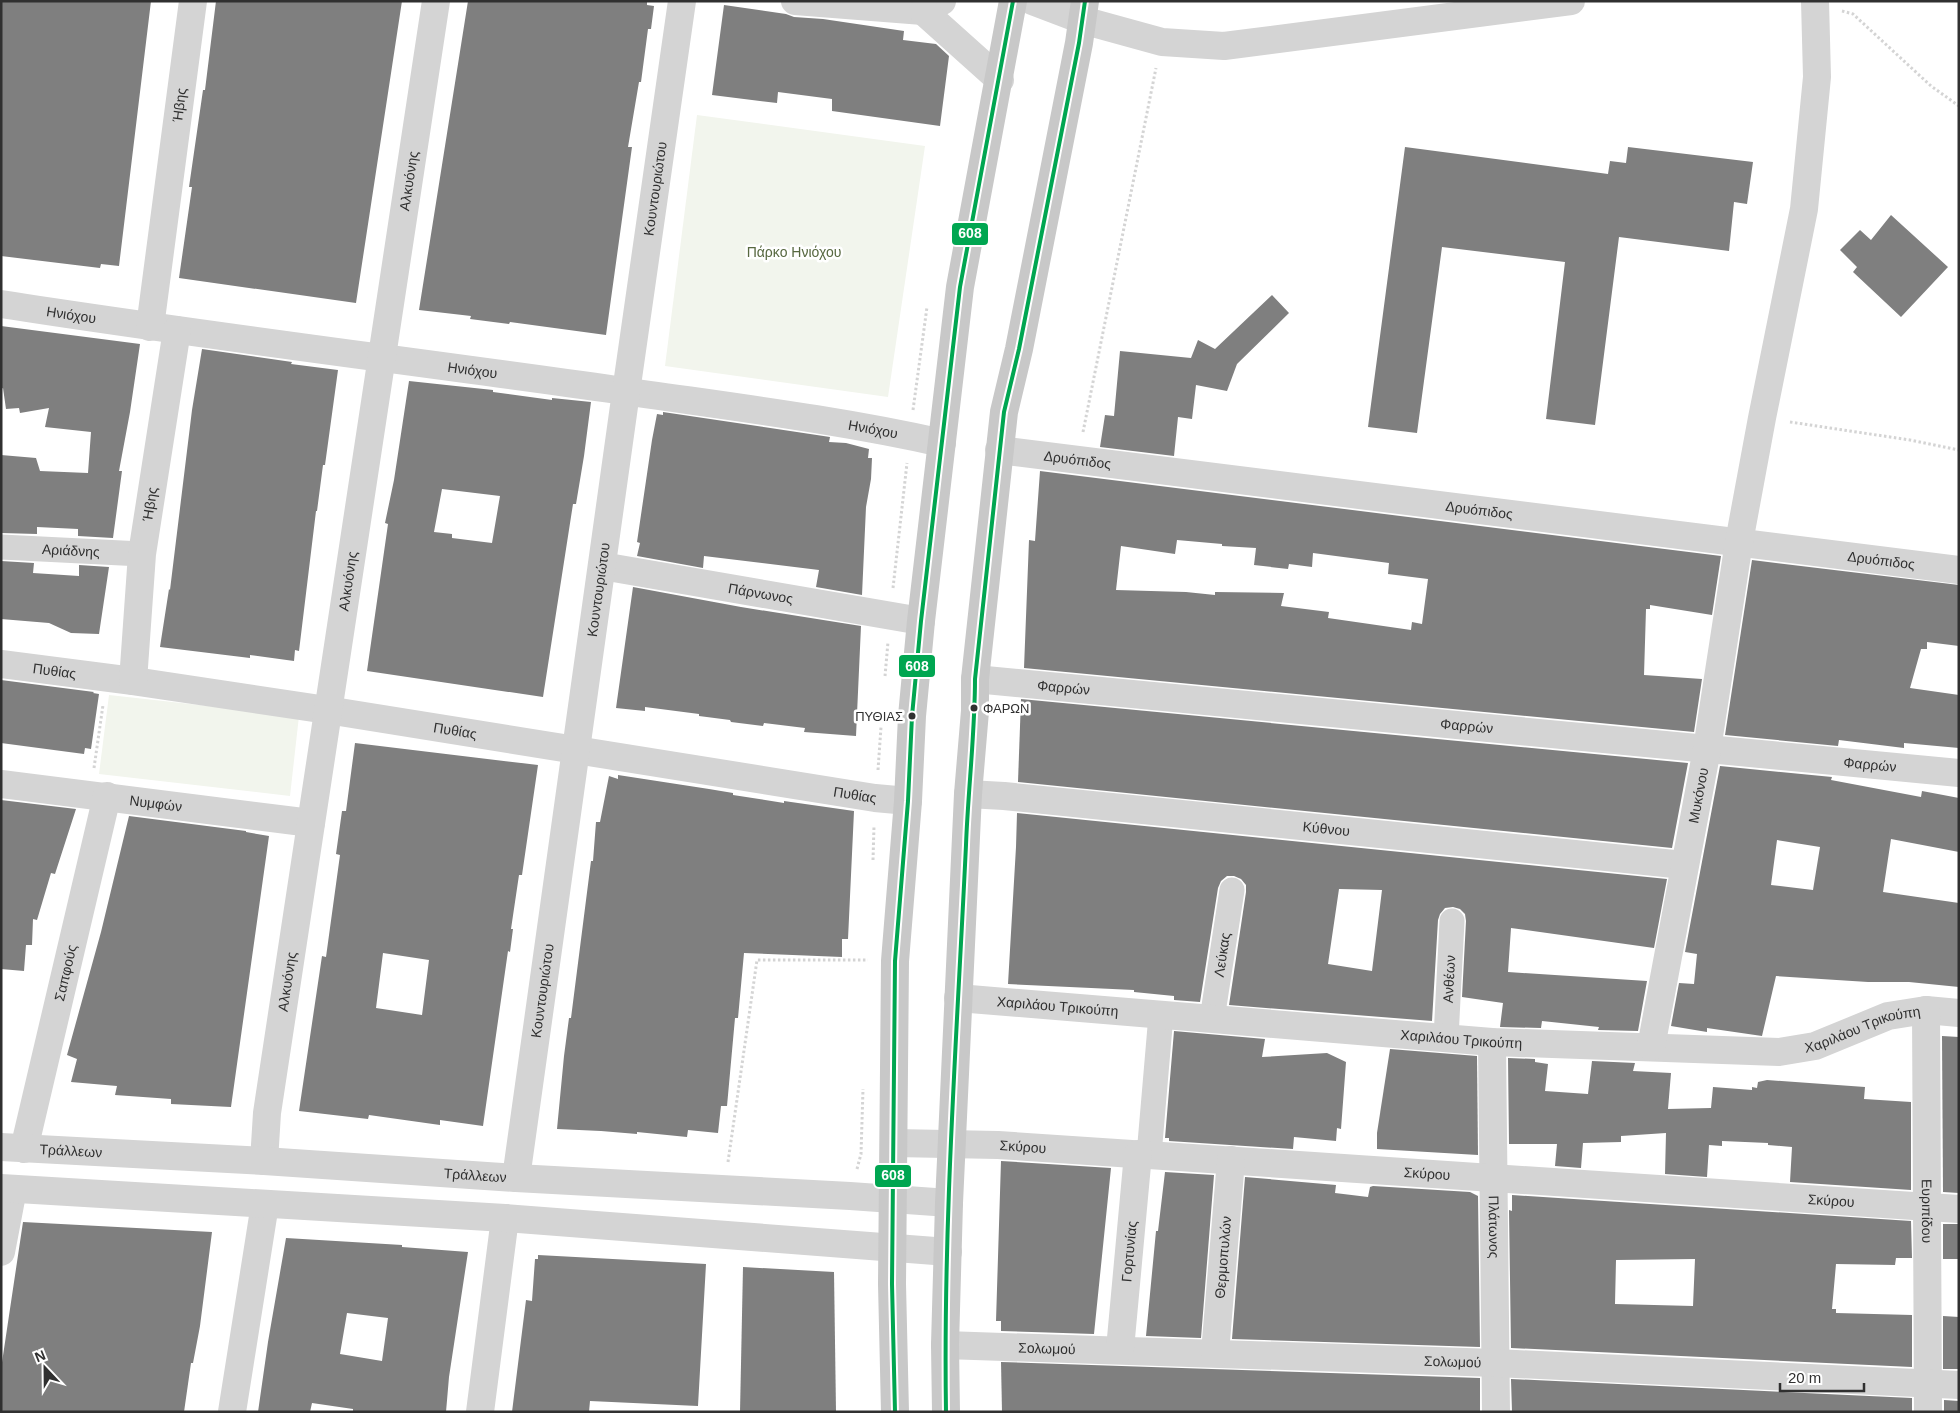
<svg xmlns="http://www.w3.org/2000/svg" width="1960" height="1413" viewBox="0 0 1960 1413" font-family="Helvetica,sans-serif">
<rect width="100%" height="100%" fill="#fff"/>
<g fill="#f2f5ed">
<polygon points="697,115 925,146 888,397 665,366"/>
<polygon points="109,695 299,716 290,796 99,774"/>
</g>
<g fill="#7f7f7f" fill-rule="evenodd">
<polygon points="1,1 151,1 119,266 101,264 100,268 1,256"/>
<polygon points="216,1 402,1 356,303 179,278 192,187 189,187 203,90 205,90"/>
<polygon points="468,1 637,1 647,2 647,5 654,6 651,29 648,29 641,82 639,82 628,147 632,147 606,335 510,322 509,324 470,319 471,316 419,310"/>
<polygon points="724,5 786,14 794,17 823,19 904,31 903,40 936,44 949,56 940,126 832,111 832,99 778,92 777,103 712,95"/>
<polygon points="1405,147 1608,174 1610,161 1626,163 1628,147 1753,162 1747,204 1734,202 1729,251 1619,237 1595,425 1546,419 1565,262 1442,247 1417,433 1368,427"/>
<polygon points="1891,215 1948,267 1901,317 1853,272 1857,267 1840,250 1860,230 1871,240"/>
<polygon points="1272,295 1289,313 1237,364 1227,391 1196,385 1192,419 1178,417 1174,456 1100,447 1105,415 1114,416 1120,351 1191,358 1198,340 1215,349"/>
<polygon points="1,326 140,344 130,412 119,471 122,471 113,538 78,536 78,529 37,527 37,534 1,533 1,455 36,458 40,471 88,473 91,432 45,427 49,408 20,413 19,408 6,409 3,388 1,389"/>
<polygon points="202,349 292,362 291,364 338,370 325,465 323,465 317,511 316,511 299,651 295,650 294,661 250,655 250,658 160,647 169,589 170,590 192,410"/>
<path d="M409 381 493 390V392L552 400V398L591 402 584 456 576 504H573L543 697 367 671 388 524 385 523 394 480ZM442 489 500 496 492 543 452 538V534L434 532Z"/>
<polygon points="663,412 830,437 829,442 846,443 869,449 868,458 872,458 871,479 866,507 862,595 816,587 819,570 704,556 703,568 637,556 640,543 637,542 652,440 657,414 663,415"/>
<path d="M1040 471 1721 556 1712 615 1650 605V609H1646L1644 675 1702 679 1694 732 1024 668 1029 540 1035 541ZM1177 540 1222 544V546L1256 548 1254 565 1288 569 1289 564 1312 567 1313 553 1389 563 1388 574 1428 579 1422 624 1412 622 1411 630 1328 618 1329 612 1281 606 1284 593 1215 592V595L1186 592 1116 590 1121 546 1175 554Z"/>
<polygon points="1752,560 1959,585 1959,646 1927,642 1927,649 1921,649 1910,688 1959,695 1959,748 1904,743 1904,748 1839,740 1838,746 1725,735"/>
<polygon points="1,561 34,563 33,573 79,576 79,565 109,567 99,634 71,633 49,623 1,619"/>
<polygon points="633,587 741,607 861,626 856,736 804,732 805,728 764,723 763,726 731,722 730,720 699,716 699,714 645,707 645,711 616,708"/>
<polygon points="1,680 94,692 93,693 99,694 91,749 85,748 84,754 1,743"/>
<polygon points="1021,699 1688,763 1672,848 1018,782"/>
<path d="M355 743 538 765 522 875H519L511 929H513L510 952 508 951 483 1126 440 1120V1125L369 1115 368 1119 299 1111 322 956 326 957 340 855 336 854 342 811H346ZM383 953 429 960 422 1015 376 1008Z"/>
<path d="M1720 766 1832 777 1831 780 1921 797 1922 791 1959 798V852L1891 839 1883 892 1959 903V987L1909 982H1868L1776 976 1762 1036 1707 1028V1032L1671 1026 1679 983 1694 984 1697 954 1685 952ZM1777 840 1820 847 1813 890 1771 885Z"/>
<polygon points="618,775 709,789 733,793 733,795 784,803 784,801 854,811 848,939 842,939 842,957 744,953 738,1018 735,1018 727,1106 721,1106 718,1133 688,1130 687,1137 637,1132 637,1134 601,1131 557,1129 564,1056 569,1018 571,1018 591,861 593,861 596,822 600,822 609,776 618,779"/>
<polygon points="1,800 76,809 55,874 51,873 37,920 33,919 32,945 26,945 24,971 1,969"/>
<path d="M1017 813 1667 879 1654 948 1511 928 1508 972 1647 981 1638 1031 1598 1030 1599 1027 1542 1021 1541 1028 1500 1027 1503 1003 1462 997 1466 921 1465 914 1460 909 1453 907 1445 908 1440 914 1438 920 1432 1021 1229 1005 1246 892V885L1241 879 1234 876H1227L1221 881 1218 888 1200 1002 1174 1000V996L1134 992V990L1008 984 1016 847ZM1339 889 1382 890 1372 971 1328 964Z"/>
<polygon points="129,816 246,831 246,832 269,836 231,1107 171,1104 171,1099 115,1095 117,1086 71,1082 77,1059 67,1055 101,932"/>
<polygon points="1174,1031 1265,1039 1262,1057 1327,1053 1346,1062 1341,1129 1337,1128 1336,1141 1294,1137 1293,1149 1169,1141 1169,1138 1165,1138"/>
<polygon points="1942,1036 1959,1037 1959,1193 1943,1192"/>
<polygon points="1390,1049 1477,1056 1478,1155 1377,1149 1377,1133"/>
<polygon points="1508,1058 1535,1059 1535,1062 1548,1064 1545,1091 1588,1094 1592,1061 1635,1063 1633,1071 1671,1073 1668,1109 1711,1108 1713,1087 1752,1090 1752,1087 1757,1088 1758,1082 1767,1080 1865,1087 1864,1099 1911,1102 1911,1190 1790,1182 1792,1147 1768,1145 1768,1143 1722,1141 1722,1146 1709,1145 1707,1177 1665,1174 1666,1133 1621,1136 1621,1142 1583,1143 1581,1168 1555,1166 1557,1144 1509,1144"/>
<polygon points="1001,1161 1111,1168 1094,1334 1001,1331 1001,1321 996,1321"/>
<polygon points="1165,1172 1214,1175 1201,1338 1146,1336 1156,1231 1158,1231"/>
<polygon points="1245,1177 1336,1185 1335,1193 1368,1197 1370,1187 1373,1186 1470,1192 1478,1196 1480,1347 1232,1339"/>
<path d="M1512 1195 1911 1221 1912 1258H1896L1895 1265 1836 1264 1832 1309H1836V1313L1912 1315V1367L1511 1348 1509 1210 1512 1211ZM1695 1259 1693 1306 1615 1304 1616 1260Z"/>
<polygon points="23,1222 212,1232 200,1326 193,1363 191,1363 184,1412 1,1412 1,1369"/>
<rect x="1943" y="1224" width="16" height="35"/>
<path d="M286 1238 402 1245V1247L468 1252 449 1377 446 1412H353V1409L312 1403 310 1412H258L268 1342ZM347 1313 388 1318 382 1361 340 1354Z"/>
<polygon points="538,1255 706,1264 698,1406 590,1401 589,1412 512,1412 526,1300 532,1301 535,1259 538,1259"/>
<polygon points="743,1267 834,1272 836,1412 740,1412"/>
<polygon points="1943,1316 1959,1317 1959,1369 1943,1369"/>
<polygon points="1001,1362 1480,1378 1480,1412 1002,1412"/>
<polygon points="1511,1379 1912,1398 1912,1412 1512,1412"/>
<polygon points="1944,1400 1959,1401 1959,1412 1944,1412"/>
</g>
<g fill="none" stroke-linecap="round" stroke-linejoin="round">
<g stroke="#d4d4d4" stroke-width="3" stroke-dasharray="2.5 2.5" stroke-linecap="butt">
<polyline points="1842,11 1853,14 1931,86 1959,106"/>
<polyline points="913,410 927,307"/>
<polyline points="1790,422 1910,440 1959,450"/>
<polyline points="1083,432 1156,68"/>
<polyline points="893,588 907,463"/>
<polyline points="885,676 888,642"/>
<polyline points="94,768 103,705"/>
<polyline points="878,770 881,727"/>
<polyline points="873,860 874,826"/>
<polyline points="728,1162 757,960 868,960"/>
<polyline points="857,1169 861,1154 863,1089"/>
</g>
<g stroke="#d4d4d4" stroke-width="25">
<path id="s1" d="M1 547 142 554"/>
<path id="s2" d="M1212 1019 1232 890"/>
<path id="s3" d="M1446 1038 1452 921"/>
<polyline points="1149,1155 1161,1015"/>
</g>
<g stroke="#d4d4d4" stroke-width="28">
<polyline points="795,1 923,11 942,1"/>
<polyline points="1032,1 1082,20 1162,42 1224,46 1571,1"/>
<polyline points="923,11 1000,80"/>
<path id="s4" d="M1 304C206 336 412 361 617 390 725 406 835 419 942 443"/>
<path id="s5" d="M150 327 193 1"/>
<path id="s6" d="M999 450 1959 570"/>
<path id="s7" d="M602 566 921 621"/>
<path id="s8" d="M1 664 133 681 327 710 875 798 908 801"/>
<path id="s9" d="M975 679 1959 773"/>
<path id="s10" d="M133 681 142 554 177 330"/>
<path id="s11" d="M1 784 311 823"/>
<path id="s12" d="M968 794 1004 796 1684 865"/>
<path id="s13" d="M958 998 1492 1042 1779 1052 1815 1046 1888 1016 1926 1010 1959 1013"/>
<path id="s14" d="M1926 1010 1928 1412"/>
<path id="s15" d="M1492 1042 1496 1412"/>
<path id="s16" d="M1651 1047 1707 749 1739 542 1762 418 1804 209 1817 77 1815 1"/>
<path id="s17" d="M894 1143 998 1145 1959 1209"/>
<path id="s18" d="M24 1149 107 796"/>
<path id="s19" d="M264 1161 267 1113 436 1"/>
<path id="s20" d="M516 1178 626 392 682 1"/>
<polyline points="1,1252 13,1189"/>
<path id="s21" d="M945 1345 1496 1363 1959 1385"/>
<path id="s22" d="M1120 1349 1138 1154"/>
<path id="s23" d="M1215 1353 1231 1160"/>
<polyline points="232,1412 265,1204"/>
<polyline points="480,1412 505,1218"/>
</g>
<g stroke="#d4d4d4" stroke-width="28">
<path id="s24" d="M1 1147 264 1161 516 1178 850 1196 949 1203"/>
<polyline points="1,1188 505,1218 948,1252"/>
</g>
<g stroke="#c8c8c8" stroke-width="28">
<polyline points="895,1412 892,1284 895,961 908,801 912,716 921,621 960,287 1013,1"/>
<polyline points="946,1412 945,1345 949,1203 968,794 975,711 975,679 1004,412 1019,349 1079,43 1085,1"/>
</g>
<g stroke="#fff" stroke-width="8">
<g id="bus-1">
<polyline points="895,1412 892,1284 895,961 908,801 912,716 921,621 960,287 1013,1"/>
<path d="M946 1412C943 1223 957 1034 966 845 968 790 975 734 975 679L1004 412 1019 349 1079 43 1085 1"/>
</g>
</g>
<use href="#bus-1" stroke="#00a651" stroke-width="4"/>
</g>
<g fill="#303030" stroke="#fff" stroke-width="2">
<circle cx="974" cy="708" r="4.5"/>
<circle cx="912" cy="716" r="4.5"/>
</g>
<g text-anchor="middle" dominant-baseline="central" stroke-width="5" stroke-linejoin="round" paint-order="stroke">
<g font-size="13" fill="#303030" stroke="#fff" text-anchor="start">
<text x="983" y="708">ΦΑΡΩΝ</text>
<text x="903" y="716" text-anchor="end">ΠΥΘΙΑΣ</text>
</g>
<g font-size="14" fill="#303030" stroke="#fff">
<text stroke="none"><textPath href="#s5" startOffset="224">Ήβης</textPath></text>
<text stroke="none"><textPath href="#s19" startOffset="991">Αλκυόνης</textPath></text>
<text stroke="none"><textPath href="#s20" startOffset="999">Κουντουριώτου</textPath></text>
<text stroke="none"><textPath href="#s4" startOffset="71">Ηνιόχου</textPath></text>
<text stroke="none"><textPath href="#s4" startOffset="476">Ηνιόχου</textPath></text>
<text stroke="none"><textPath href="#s4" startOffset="881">Ηνιόχου</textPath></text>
<text stroke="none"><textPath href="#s6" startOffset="79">Δρυόπιδος</textPath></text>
<text stroke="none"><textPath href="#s10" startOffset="178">Ήβης</textPath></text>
<text stroke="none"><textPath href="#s6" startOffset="484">Δρυόπιδος</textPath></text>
<text stroke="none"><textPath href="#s1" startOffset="70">Αριάδνης</textPath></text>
<text stroke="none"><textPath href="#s6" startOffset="889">Δρυόπιδος</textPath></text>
<text stroke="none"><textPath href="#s19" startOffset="586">Αλκυόνης</textPath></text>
<text stroke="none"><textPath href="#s20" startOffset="594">Κουντουριώτου</textPath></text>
<text stroke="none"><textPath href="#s7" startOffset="161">Πάρνωνος</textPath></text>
<text stroke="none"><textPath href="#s8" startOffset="54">Πυθίας</textPath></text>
<text stroke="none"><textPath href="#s9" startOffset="89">Φαρρών</textPath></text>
<text stroke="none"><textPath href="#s9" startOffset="494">Φαρρών</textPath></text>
<text stroke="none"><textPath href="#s8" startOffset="459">Πυθίας</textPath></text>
<text stroke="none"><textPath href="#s9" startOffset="899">Φαρρών</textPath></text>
<text stroke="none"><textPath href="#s8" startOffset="864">Πυθίας</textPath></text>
<text stroke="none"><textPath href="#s16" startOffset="256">Μυκόνου</textPath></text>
<text stroke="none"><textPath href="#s11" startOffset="156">Νυμφών</textPath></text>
<text stroke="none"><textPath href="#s12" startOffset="360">Κύθνου</textPath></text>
<text stroke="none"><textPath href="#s2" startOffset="65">Λεύκας</textPath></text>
<text stroke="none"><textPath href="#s18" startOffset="181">Σαπφούς</textPath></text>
<text stroke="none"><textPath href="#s3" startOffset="59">Ανθέων</textPath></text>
<text stroke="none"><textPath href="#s19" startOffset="181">Αλκυόνης</textPath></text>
<text stroke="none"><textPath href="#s20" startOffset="189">Κουντουριώτου</textPath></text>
<text stroke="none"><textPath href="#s13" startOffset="100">Χαριλάου Τρικούπη</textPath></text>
<text stroke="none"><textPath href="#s13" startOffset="910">Χαριλάου Τρικούπη</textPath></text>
<text stroke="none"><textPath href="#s13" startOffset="505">Χαριλάου Τρικούπη</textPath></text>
<text stroke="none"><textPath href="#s17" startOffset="129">Σκύρου</textPath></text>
<text stroke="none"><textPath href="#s24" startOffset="70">Τράλλεων</textPath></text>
<text stroke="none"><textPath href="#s17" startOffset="534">Σκύρου</textPath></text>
<text stroke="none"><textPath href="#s24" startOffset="475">Τράλλεων</textPath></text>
<text stroke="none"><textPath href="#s17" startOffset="939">Σκύρου</textPath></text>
<text stroke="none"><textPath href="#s14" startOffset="201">Ευριπίδου</textPath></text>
<text stroke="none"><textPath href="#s15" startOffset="185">Πλάτωνος</textPath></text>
<text stroke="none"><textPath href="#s22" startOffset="98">Γορτυνίας</textPath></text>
<text stroke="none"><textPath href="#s23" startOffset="96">Θερμοπυλών</textPath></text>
<text stroke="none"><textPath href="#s21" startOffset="102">Σολωμού</textPath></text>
<text stroke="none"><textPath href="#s21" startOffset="508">Σολωμού</textPath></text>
</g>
<g font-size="14" fill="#576840" stroke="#fff">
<text x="794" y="252">Πάρκο Ηνιόχου</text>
</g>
</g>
<g stroke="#fff" stroke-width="2">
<rect x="951" y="222" width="38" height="24" rx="5" fill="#00a651"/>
<rect x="898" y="654" width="38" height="24" rx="5" fill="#00a651"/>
<rect x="874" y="1164" width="38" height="24" rx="5" fill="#00a651"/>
</g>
<g font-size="14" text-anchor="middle" font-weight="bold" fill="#fff">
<text x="970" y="238">608</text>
<text x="917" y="671">608</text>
<text x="893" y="1180">608</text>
</g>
<rect width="1960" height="1413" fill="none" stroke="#303030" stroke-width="5"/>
<g transform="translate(45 1368) rotate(338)" stroke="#ffffff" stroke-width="4" paint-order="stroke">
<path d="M0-4L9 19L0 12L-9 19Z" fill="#303030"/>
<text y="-8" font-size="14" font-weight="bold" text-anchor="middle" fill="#303030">N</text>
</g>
<path d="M1780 1383v8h84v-8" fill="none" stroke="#303030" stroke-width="2.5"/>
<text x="1788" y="1383" font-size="15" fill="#303030" stroke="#ffffff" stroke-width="4" paint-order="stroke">20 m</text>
</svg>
